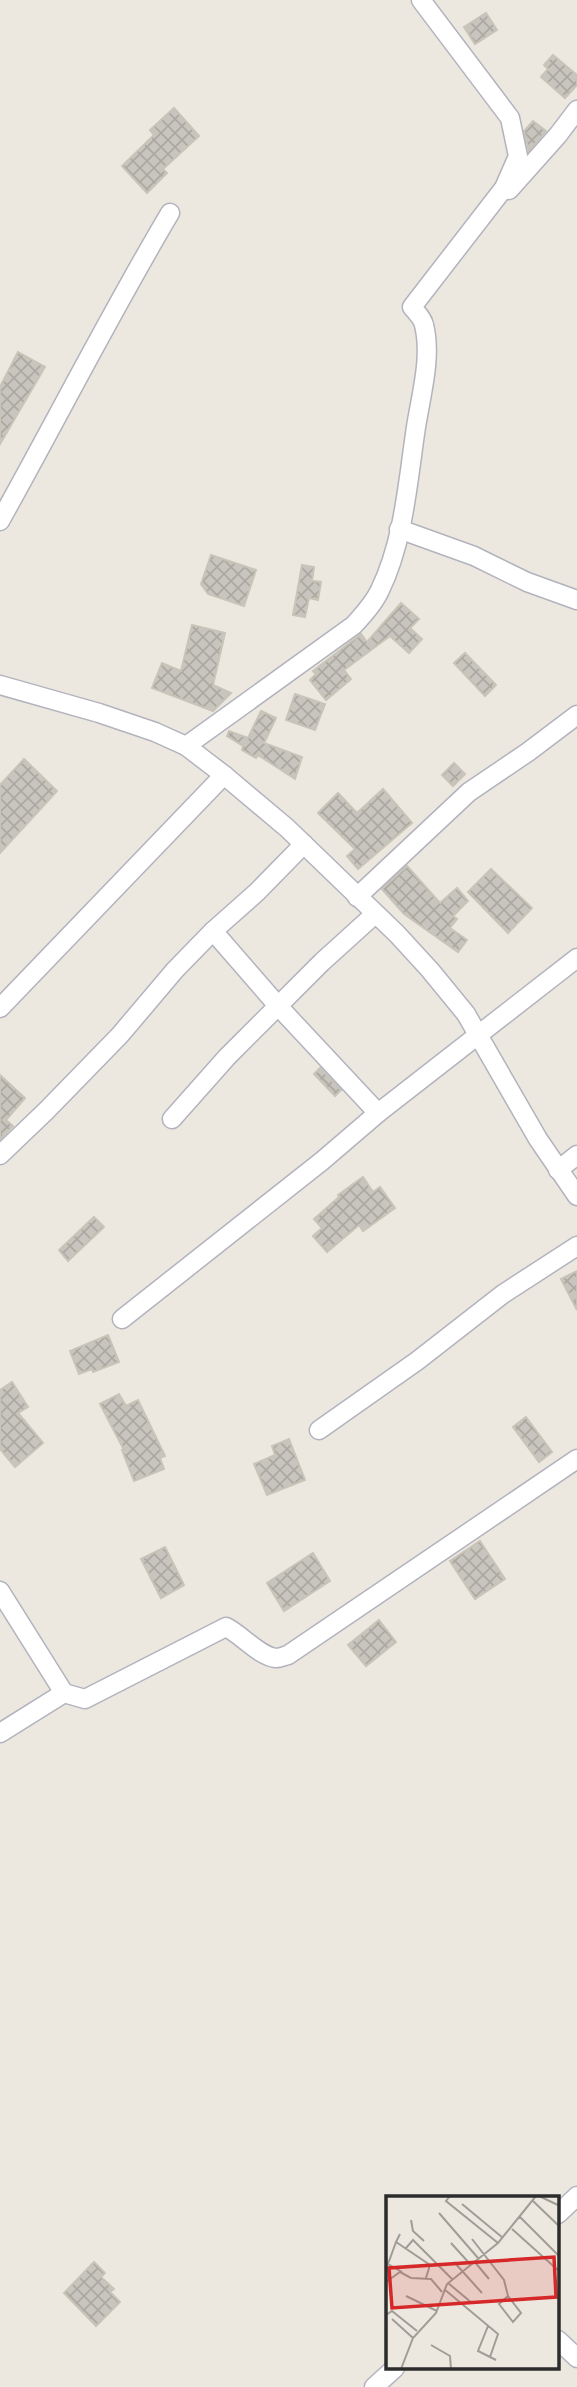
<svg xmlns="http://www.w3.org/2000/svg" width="577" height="2387" viewBox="0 0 577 2387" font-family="'Fira Sans',sans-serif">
<defs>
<pattern id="building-cross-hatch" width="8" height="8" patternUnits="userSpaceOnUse" patternTransform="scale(1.75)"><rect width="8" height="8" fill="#c8c5be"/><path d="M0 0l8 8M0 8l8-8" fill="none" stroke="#aca9a3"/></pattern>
</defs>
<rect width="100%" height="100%" fill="#ede8df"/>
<g fill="url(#building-cross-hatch)" stroke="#c8c4b8" stroke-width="2">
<polygon points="486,13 497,30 475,44 464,27"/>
<polygon points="553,55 577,75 577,85 565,98 541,77 548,69 544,65"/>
<polygon points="174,108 199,136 163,169 167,173 147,193 122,166 154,135 150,130"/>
<polygon points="533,121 546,131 529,151 524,131"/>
<polygon points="18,352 45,367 0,444 0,387"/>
<polygon points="211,555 256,570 244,606 208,594 201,584"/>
<polygon points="302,565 314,567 312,581 321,582 318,600 309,598 305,617 293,615"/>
<polygon points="401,603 419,619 410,628 422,639 409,653 390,636 344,670 351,679 326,700 310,680 316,674 313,671 361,634 367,642"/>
<polygon points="192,625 225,633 213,685 231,693 213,711 152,688 162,663 181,671"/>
<polygon points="465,653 496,685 485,696 454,663"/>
<polygon points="295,694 325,704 315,730 286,720"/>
<polygon points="261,711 276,718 264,743 302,757 295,779 258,755 256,758 242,750 243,746 227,736 229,731 248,738"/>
<polygon points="24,759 57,791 0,853 0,785"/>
<polygon points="454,763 465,774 453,786 442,775"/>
<polygon points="383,789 412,823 358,869 347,856 355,849 318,813 338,793 357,813"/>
<polygon points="407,866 440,903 457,888 468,901 453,916 457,919 450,928 467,940 458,952 404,914 382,889"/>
<polygon points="491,869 532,908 508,933 468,892"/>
<polygon points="320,1068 341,1090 335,1096 314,1074"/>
<polygon points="0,1075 25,1098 6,1120 13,1126 0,1139"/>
<polygon points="363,1177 373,1192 380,1187 395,1208 363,1231 359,1225 327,1252 313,1236 322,1228 314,1219 339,1197 338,1195"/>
<polygon points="94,1217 104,1227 68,1261 59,1250"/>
<polygon points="577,1271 577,1310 561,1279"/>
<polygon points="108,1335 119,1362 93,1372 92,1369 79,1374 70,1351"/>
<polygon points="12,1382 28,1407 18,1413 43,1443 15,1467 0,1449 0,1390"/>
<polygon points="119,1394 126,1406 138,1400 165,1456 160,1458 164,1469 134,1481 122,1450 124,1450 100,1404"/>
<polygon points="526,1417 552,1452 539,1462 513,1427"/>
<polygon points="289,1439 305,1480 267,1495 254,1464 275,1455 272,1446"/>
<polygon points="480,1541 505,1579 475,1599 450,1561"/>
<polygon points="165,1547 184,1585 161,1598 141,1559"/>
<polygon points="313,1553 330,1581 284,1611 267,1583"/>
<polygon points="379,1620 396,1642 366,1666 348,1645"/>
<polygon points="94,2262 105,2273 101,2277 114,2289 110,2292 120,2302 96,2326 64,2293"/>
</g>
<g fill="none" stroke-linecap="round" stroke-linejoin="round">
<g stroke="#b2b3be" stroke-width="21">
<g id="minor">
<polyline points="509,190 558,135 577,110"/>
<path d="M0 521C57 419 110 314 170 213"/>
<polyline points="399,529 474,556 527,582 577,600"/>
<polyline points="0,685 99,713 155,732 186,746 224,775 287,828 397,934 430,970 466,1014 538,1139 577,1196"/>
<path d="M186 746 354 625C364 614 374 603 380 590 404 541 408 480 416 427 421 395 432 357 424 325 423 319 417 313 412 307L504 188 518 156 510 118 421 0"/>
<polyline points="357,897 469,792 528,752 577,715"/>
<polyline points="213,931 279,1007 378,1113"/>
<polyline points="0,1008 224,775"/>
<polyline points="172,1119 227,1057 322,962 375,914"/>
<polyline points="0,1155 46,1111 120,1035 175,970 213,931 257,892 304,844"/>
<polyline points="558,1170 577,1155"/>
<polyline points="122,1319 322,1161 378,1113 577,958"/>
<polyline points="319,1430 417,1361 503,1294 577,1246"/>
<path d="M0 1591 64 1693 85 1699 226 1627C242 1635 259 1656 276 1658 280 1658 284 1656 288 1655L577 1459"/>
<polyline points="0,1733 64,1693"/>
<polyline points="558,2214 577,2196"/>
<polyline points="558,2340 577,2358"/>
<polyline points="374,2387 395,2368"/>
</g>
</g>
<use href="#minor" stroke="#fff" stroke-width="18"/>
</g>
<g transform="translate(386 2196)">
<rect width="173" height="173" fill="#ede8df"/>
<path fill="none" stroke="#a09d97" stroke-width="2" d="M64 0 60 5 112 47M153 0 174 10M147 5 174 31M76 8 117 42M53 17 92 62M134 21 174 61M25 24 27 35 38 45M126 33 174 76M14 38 10 46 44 69 40 82M86 43 118 84 122 100 135 117 127 126 113 108 122 100M10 46 2 68 16 76M65 47 84 68M20 52 27 44 66 83M88 65 103 83M68 66 96 97M0 86 14 76 25 82 45 83 56 96M62 87 86 107M58 93 112 138 104 161M20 100 51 115M0 119 6 115 31 135M6 123 27 142M102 130 92 155 110 164M45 149 64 160 65 173M15 173 27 142 50 117 61 88 112 47 150 0"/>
<path fill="#d62828" fill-opacity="0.15" stroke="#d62828" stroke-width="3.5" d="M168 61 170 101 6 112 3 72Z"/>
<rect width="173" height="173" fill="none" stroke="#2c2c2c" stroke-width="3.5"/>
</g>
</svg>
